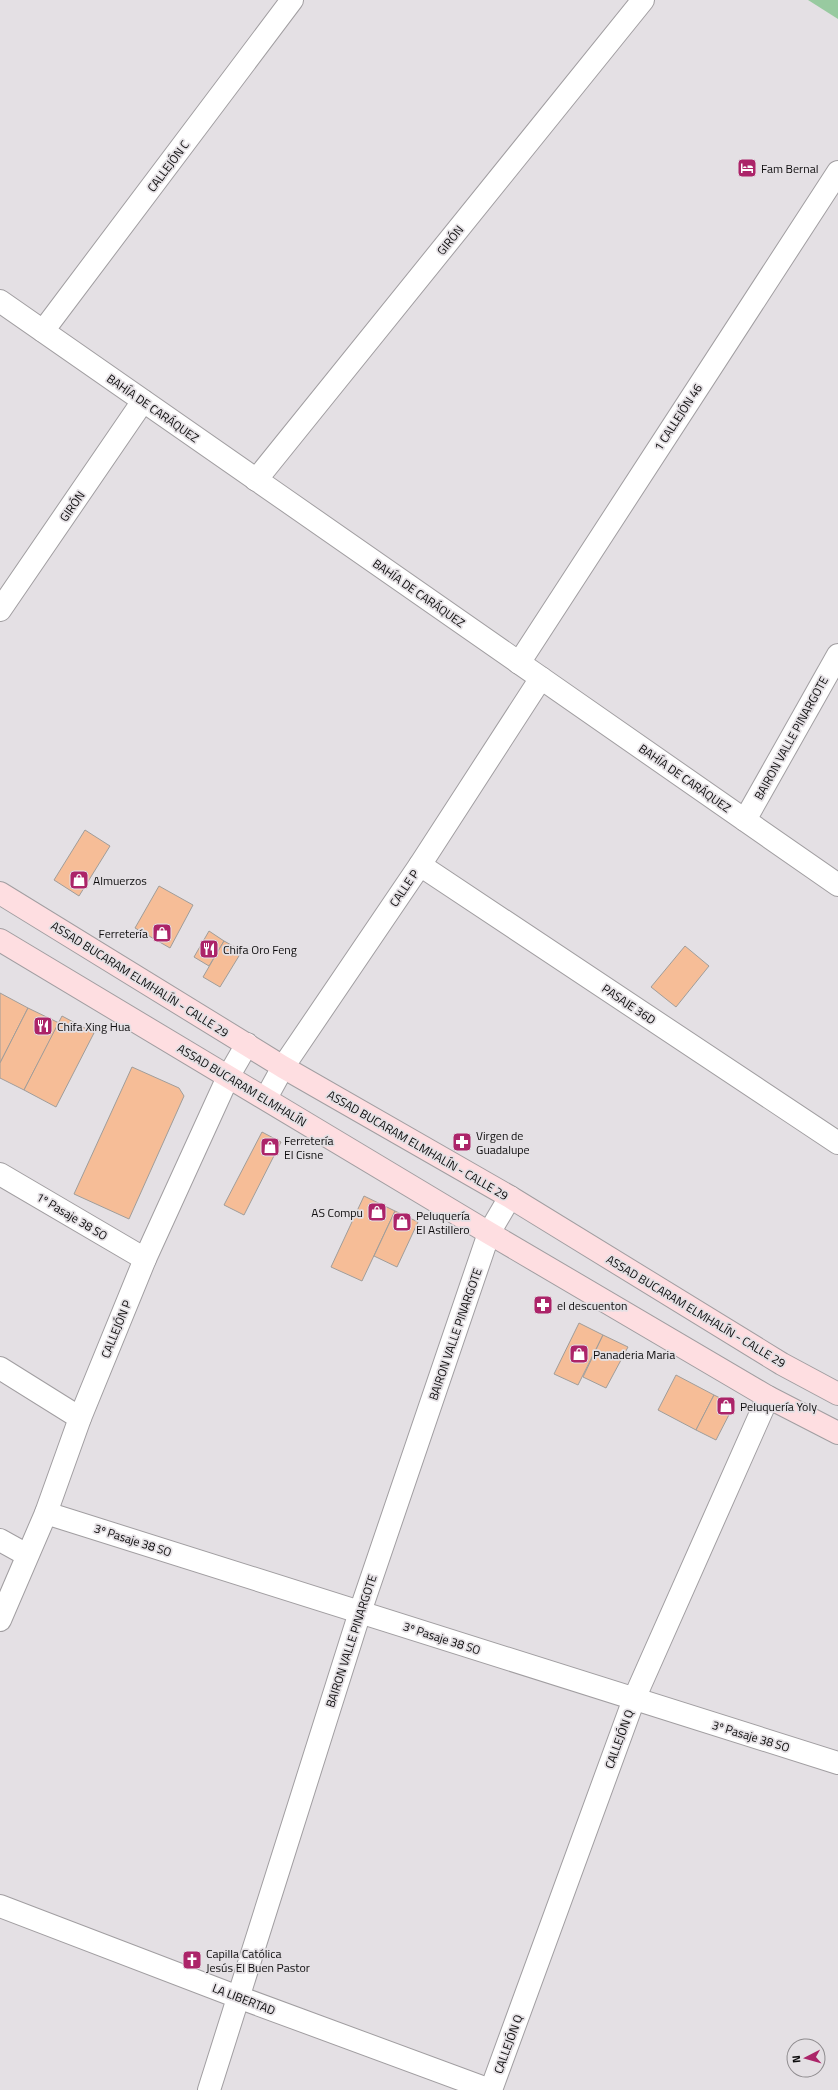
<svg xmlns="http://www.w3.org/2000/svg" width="838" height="2090" viewBox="0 0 838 2090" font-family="'Titillium Web',sans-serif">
<rect width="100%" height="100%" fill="#e4e0e4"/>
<polygon fill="#98caa0" points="808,0 838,0 838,19"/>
<g fill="#f6bd97" stroke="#a09d9a">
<polygon points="85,830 110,846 79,896 54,880"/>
<polygon points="159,886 193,905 170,948 135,928"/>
<polygon points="209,931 224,941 209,966 194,957"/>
<polygon points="224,941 242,951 220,987 203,977"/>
<polygon points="685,946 709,966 676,1007 651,987"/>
<polygon points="0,993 28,1008 0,1063"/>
<polygon points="28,1008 59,1023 24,1090 0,1078 0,1063"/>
<polygon points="62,1016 94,1033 56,1107 24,1090"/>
<polygon points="132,1067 179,1088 184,1096 129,1219 74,1194"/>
<polygon points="262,1132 281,1142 244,1215 224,1205"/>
<polygon points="364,1196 395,1211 362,1281 331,1267"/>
<polygon points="395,1211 418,1222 397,1267 374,1256"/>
<polygon points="579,1323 603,1335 578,1385 554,1374"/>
<polygon points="603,1335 628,1347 606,1388 583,1377"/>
<polygon points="676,1375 714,1395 696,1430 658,1410"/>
<polygon points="714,1395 734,1405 716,1440 696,1430"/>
</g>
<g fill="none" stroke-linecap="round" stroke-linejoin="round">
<g stroke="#a19ea1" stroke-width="24">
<g id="minor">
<polyline points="0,301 838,885"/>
<polyline points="43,331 292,0"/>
<polyline points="256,480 643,0"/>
<polyline points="0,610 143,401"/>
<polyline points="519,663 838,172"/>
<polyline points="745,820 838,655"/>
<polyline points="420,865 838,1143"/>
<polyline points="266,1098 283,1067 420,865 541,678"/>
<polyline points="0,1174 145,1259"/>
<polyline points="0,1368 80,1418"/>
<polyline points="46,1513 838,1763"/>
<polyline points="0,1540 27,1555"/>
<polyline points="0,1620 46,1513 80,1418 145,1259 228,1077 247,1044"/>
<polyline points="0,1906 238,1997 490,2090"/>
<polyline points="209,2090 360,1612 489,1233 510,1197"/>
<polyline points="491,2090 634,1699 768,1397"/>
</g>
</g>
<g stroke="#a19ea1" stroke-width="24">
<g id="secondary">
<polyline points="0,893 283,1067 510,1197 782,1364 838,1394"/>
<polyline points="0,940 489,1233 768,1397 838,1433"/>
</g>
</g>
<use href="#minor" stroke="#fff" stroke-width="22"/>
<use href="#secondary" stroke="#fedee1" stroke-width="22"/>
</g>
<defs>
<g id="hotel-square" transform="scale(1)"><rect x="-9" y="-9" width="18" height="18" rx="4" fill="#ac2469" stroke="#e4e0e4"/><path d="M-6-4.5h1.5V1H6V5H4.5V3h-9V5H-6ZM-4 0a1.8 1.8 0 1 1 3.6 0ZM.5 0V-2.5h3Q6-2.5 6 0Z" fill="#fff"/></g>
<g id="shop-square" transform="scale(1)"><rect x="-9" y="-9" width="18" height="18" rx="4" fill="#ac2469" stroke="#e4e0e4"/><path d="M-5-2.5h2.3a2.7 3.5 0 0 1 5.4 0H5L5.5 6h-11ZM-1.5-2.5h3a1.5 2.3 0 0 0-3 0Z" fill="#fff"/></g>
<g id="restaurant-square" transform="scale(1)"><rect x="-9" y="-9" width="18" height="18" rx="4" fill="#ac2469" stroke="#e4e0e4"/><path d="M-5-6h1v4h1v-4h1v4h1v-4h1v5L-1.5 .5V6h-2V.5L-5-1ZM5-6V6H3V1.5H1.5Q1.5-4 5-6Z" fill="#fff"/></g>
<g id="pharmacy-square" transform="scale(1)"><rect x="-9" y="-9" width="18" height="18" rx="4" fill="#ac2469" stroke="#e4e0e4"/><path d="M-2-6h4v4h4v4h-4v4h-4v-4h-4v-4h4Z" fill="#fff"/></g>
<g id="church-square" transform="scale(1)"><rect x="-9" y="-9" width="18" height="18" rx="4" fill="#ac2469" stroke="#e4e0e4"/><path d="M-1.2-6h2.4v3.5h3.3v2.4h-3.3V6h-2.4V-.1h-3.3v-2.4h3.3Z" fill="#fff"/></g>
</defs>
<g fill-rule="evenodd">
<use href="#hotel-square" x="747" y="168"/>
<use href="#shop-square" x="79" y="880"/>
<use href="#shop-square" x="162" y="933"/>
<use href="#restaurant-square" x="209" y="949"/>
<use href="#restaurant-square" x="43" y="1026"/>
<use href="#pharmacy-square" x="462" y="1142"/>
<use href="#shop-square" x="270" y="1147"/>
<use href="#shop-square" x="377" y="1212"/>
<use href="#shop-square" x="402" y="1222"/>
<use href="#pharmacy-square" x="543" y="1305"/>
<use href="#shop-square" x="579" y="1354"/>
<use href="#shop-square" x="726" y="1406"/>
<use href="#church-square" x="192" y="1960"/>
</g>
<g text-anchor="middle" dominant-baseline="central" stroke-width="3.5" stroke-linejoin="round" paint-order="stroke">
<g font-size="12" fill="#0d0c0d" stroke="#e4e0e4">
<text transform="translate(168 166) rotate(-53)">CALLEJÓN C</text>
<text transform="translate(450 240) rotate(-51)">GIRÓN</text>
<text transform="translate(153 408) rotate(35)">BAHÍA DE CARÁQUEZ</text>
<text transform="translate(678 417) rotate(-57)">1 CALLEJÓN 46</text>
<text transform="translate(72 506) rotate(-55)">GIRÓN</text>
<text transform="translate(419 593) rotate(35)">BAHÍA DE CARÁQUEZ</text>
<text transform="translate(791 738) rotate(-61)">BAIRON VALLE PINARGOTE</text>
<text transform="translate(685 778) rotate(35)">BAHÍA DE CARÁQUEZ</text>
<text transform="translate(404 888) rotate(-56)">CALLE P</text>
<text transform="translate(140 979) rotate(32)">ASSAD BUCARAM ELMHALÍN - CALLE 29</text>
<text transform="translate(629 1004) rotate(34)">PASAJE 36D</text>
<text transform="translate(242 1085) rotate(31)">ASSAD BUCARAM ELMHALÍN</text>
<text transform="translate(418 1145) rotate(30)">ASSAD BUCARAM ELMHALÍN - CALLE 29</text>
<text transform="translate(72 1216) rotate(31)">1º Pasaje 38 SO</text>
<text transform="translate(696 1311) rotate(31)">ASSAD BUCARAM ELMHALÍN - CALLE 29</text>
<text transform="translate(116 1329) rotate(-68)">CALLEJÓN P</text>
<text transform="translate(455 1334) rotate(-71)">BAIRON VALLE PINARGOTE</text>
<text transform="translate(133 1540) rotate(18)">3º Pasaje 38 SO</text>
<text transform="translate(442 1638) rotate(18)">3º Pasaje 38 SO</text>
<text transform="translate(351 1641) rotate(-72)">BAIRON VALLE PINARGOTE</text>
<text transform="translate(751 1736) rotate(17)">3º Pasaje 38 SO</text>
<text transform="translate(619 1739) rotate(-70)">CALLEJÓN Q</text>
<text transform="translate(244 1999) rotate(21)">LA LIBERTAD</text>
<text transform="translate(508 2044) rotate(-70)">CALLEJÓN Q</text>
</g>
<g font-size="12" fill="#0d0c0d" stroke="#e4e0e4" text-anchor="start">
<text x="761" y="168">Fam Bernal</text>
<text x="93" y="880">Almuerzos</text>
<text x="148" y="933" text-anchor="end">Ferretería</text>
<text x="223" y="949">Chifa Oro Feng</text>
<text x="57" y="1026">Chifa Xing Hua</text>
<text x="476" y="1135">Virgen de<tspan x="476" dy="14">Guadalupe</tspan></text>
<text x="284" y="1140">Ferretería<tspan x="284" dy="14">El Cisne</tspan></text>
<text x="363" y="1212" text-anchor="end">AS Compu</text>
<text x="416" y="1215">Peluquería<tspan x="416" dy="14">El Astillero</tspan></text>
<text x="557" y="1305">el descuenton</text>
<text x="593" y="1354">Panaderia Maria</text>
<text x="740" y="1406">Peluquería Yoly</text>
<text x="206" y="1953">Capilla Católica<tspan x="206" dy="14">Jesús El Buen Pastor</tspan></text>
</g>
</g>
<g transform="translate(806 2058) rotate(264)"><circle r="19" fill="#e4e0e4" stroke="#8e8b8e"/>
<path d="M0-3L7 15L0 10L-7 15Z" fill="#ac2469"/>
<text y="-6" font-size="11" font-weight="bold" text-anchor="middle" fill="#0d0c0d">N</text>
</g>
</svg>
